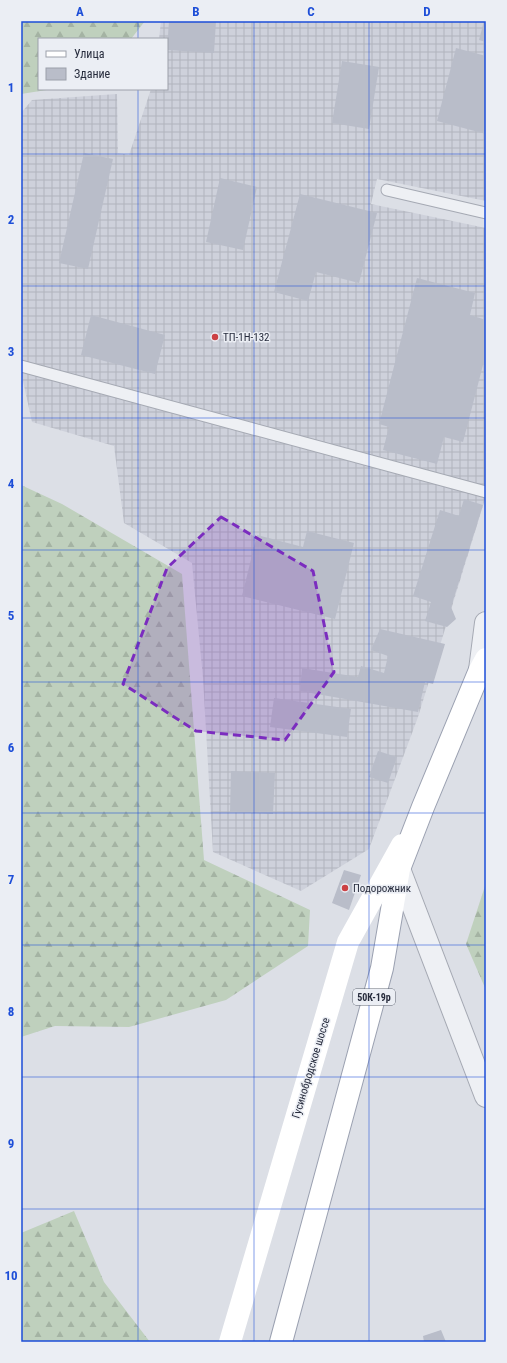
<svg xmlns="http://www.w3.org/2000/svg" width="507" height="1363" viewBox="0 0 507 1363" font-family="'Roboto Condensed',sans-serif">
<defs>
<pattern id="industrial-grid" width="8" height="8" patternUnits="userSpaceOnUse"><rect width="8" height="8" fill="#ced1db"/><path d="M0 4h8M4 0v8" fill="none" stroke="#b1b4bd"/></pattern>
<pattern id="forest-firs" width="22" height="20" patternUnits="userSpaceOnUse"><rect width="22" height="20" fill="#bfd0bd"/><path d="M5 1l3.5 6h-7zM16 11l3.5 6h-7z" fill="#a4b3a3"/></pattern>
</defs>
<rect width="100%" height="100%" fill="#dcdfe6"/>
<polygon fill="url(#industrial-grid)" points="161,21 486,21 486,201 377,179 371,204 486,228 486,496 418,717 369,849 301,891 213,852 203,678 192,563 124,523 114,446 32,422 21,372 21,113 32,100 117,94 118,153 129,155 151,89 167,89 167,39 159,39"/>
<g fill="url(#forest-firs)">
<polygon points="21,21 145,21 131,39 39,39 39,89 53,89 21,94"/>
<polygon points="21,485 62,504 182,574 204,860 310,910 308,946 226,1000 129,1027 55,1026 21,1037"/>
<polygon points="486,883 486,990 466,944"/>
<polygon points="74,1211 104,1282 150,1342 21,1342 21,1233"/>
</g>
<g fill="#b9bdc9">
<polygon points="169,21 216,21 214,53 167,50"/>
<polygon points="484,21 486,21 486,42 479,40"/>
<polygon points="456,48 486,56 486,134 437,121"/>
<polygon points="342,61 379,67 369,129 332,123"/>
<polygon points="84,153 113,159 88,269 59,263"/>
<polygon points="220,178 257,187 243,250 206,242"/>
<polygon points="300,194 377,213 359,283 316,272 308,301 274,292"/>
<polygon points="417,278 475,293 470,315 486,320 486,365 483,365 463,442 444,437 437,464 383,450 389,427 379,424"/>
<polygon points="91,315 165,335 155,374 81,355"/>
<polygon points="464,499 483,505 451,607 456,619 447,627 425,621 431,602 413,596 440,510 459,516"/>
<polygon points="307,531 354,543 335,619 242,596 257,535 303,547"/>
<polygon points="380,629 445,644 433,684 425,682 418,712 300,691 302,668 358,677 361,666 384,673 388,656 371,650"/>
<polygon points="274,698 351,709 347,737 270,727"/>
<polygon points="378,751 397,757 388,783 369,777"/>
<polygon points="231,771 275,773 273,814 230,812"/>
<polygon points="344,870 361,875 349,910 332,903"/>
<polygon points="441,1330 446,1342 424,1342 423,1336"/>
</g>
<g fill="none" stroke-linecap="round" stroke-linejoin="round">
<g stroke="#a5a9b3" stroke-width="13">
<g id="lane">
<polyline points="387,190 486,213"/>
<polyline points="21,366 486,492"/>
</g>
</g>
<g stroke="#a5a9b3" stroke-width="24">
<g id="street">
<polyline points="480,670 486,623"/>
<polyline points="399,869 486,1096"/>
</g>
</g>
<g stroke="#9ba1b1" stroke-width="24">
<polyline id="primary" points="281,1342 382,968 399,869 423,807 480,670 486,659"/>
</g>
<use href="#lane" stroke="#eef0f4" stroke-width="11"/>
<use href="#street" stroke="#eef0f4" stroke-width="22"/>
<polyline stroke="#fff" stroke-width="22" points="230,1342 348,942 402,845"/>
<use href="#primary" stroke="#fff" stroke-width="22"/>
</g>
<path fill="#7b2cbf" fill-opacity="0.2" stroke="#7b2cbf" stroke-width="3" stroke-dasharray="8 5" stroke-linejoin="round" d="M221 517 313 571 334 672 285 740 196 731 123 684 167 568Z"/>
<path fill="none" stroke="#1d4ed8" stroke-width="1" stroke-opacity="0.55" d="M138 21V39M254 21V1342M369 21V1342M138 89V1342M21 154H486M21 286H486M21 418H486M21 550H486M21 682H486M21 813H486M21 945H486M21 1077H486M21 1209H486"/>
<g fill="#cc4043" stroke="#ebeef4" stroke-width="1.5">
<circle cx="215" cy="337" r="4"/>
<circle cx="345" cy="888" r="4"/>
</g>
<g text-anchor="middle" dominant-baseline="central" stroke-width="3" stroke-linejoin="round" paint-order="stroke">
<rect fill="#ebeef4" stroke="#616673" stroke-width="1" x="353" y="989" width="42" height="16" rx="3"/>
<g font-size="10" font-weight="bold" fill="#262b3c">
<text x="374" y="997">50К-19р</text>
</g>
<g font-size="11" fill="#262b3c" stroke="#ebeef4" text-anchor="start">
<text x="223" y="337">ТП-1Н-132</text>
<text x="353" y="888">Подорожник</text>
</g>
<g font-size="11" fill="#262b3c" stroke="#ebeef4">
<text transform="translate(311 1068) rotate(-73)">Гусинобродское шоссе</text>
</g>
</g>
<rect width="507" height="1363" fill="none" stroke="#ebeef4" stroke-width="44"/>
<rect x="38" y="38" width="130" height="52" fill="#ebeef4" stroke="#9ca0aa"/>
<rect x="46" y="51" width="20" height="6" fill="#ffffff" stroke="#9ca0aa"/>
<text x="74" y="58" font-size="12" fill="#262b3c">Улица</text>
<rect x="46" y="68" width="20" height="12" fill="#b9bdc9" stroke="#9ca0aa"/>
<text x="74" y="78" font-size="12" fill="#262b3c">Здание</text>
<rect x="22" y="22" width="463" height="1319" fill="none" stroke="#1d4ed8" stroke-width="1.5"/>
<g font-size="13" text-anchor="middle" font-weight="bold" fill="#1d4ed8">
<text x="80" y="16">A</text>
<text x="196" y="16">B</text>
<text x="311" y="16">C</text>
<text x="427" y="16">D</text>
<text x="11" y="92">1</text>
<text x="11" y="224">2</text>
<text x="11" y="356">3</text>
<text x="11" y="488">4</text>
<text x="11" y="620">5</text>
<text x="11" y="752">6</text>
<text x="11" y="884">7</text>
<text x="11" y="1016">8</text>
<text x="11" y="1148">9</text>
<text x="11" y="1280">10</text>
</g>
</svg>
